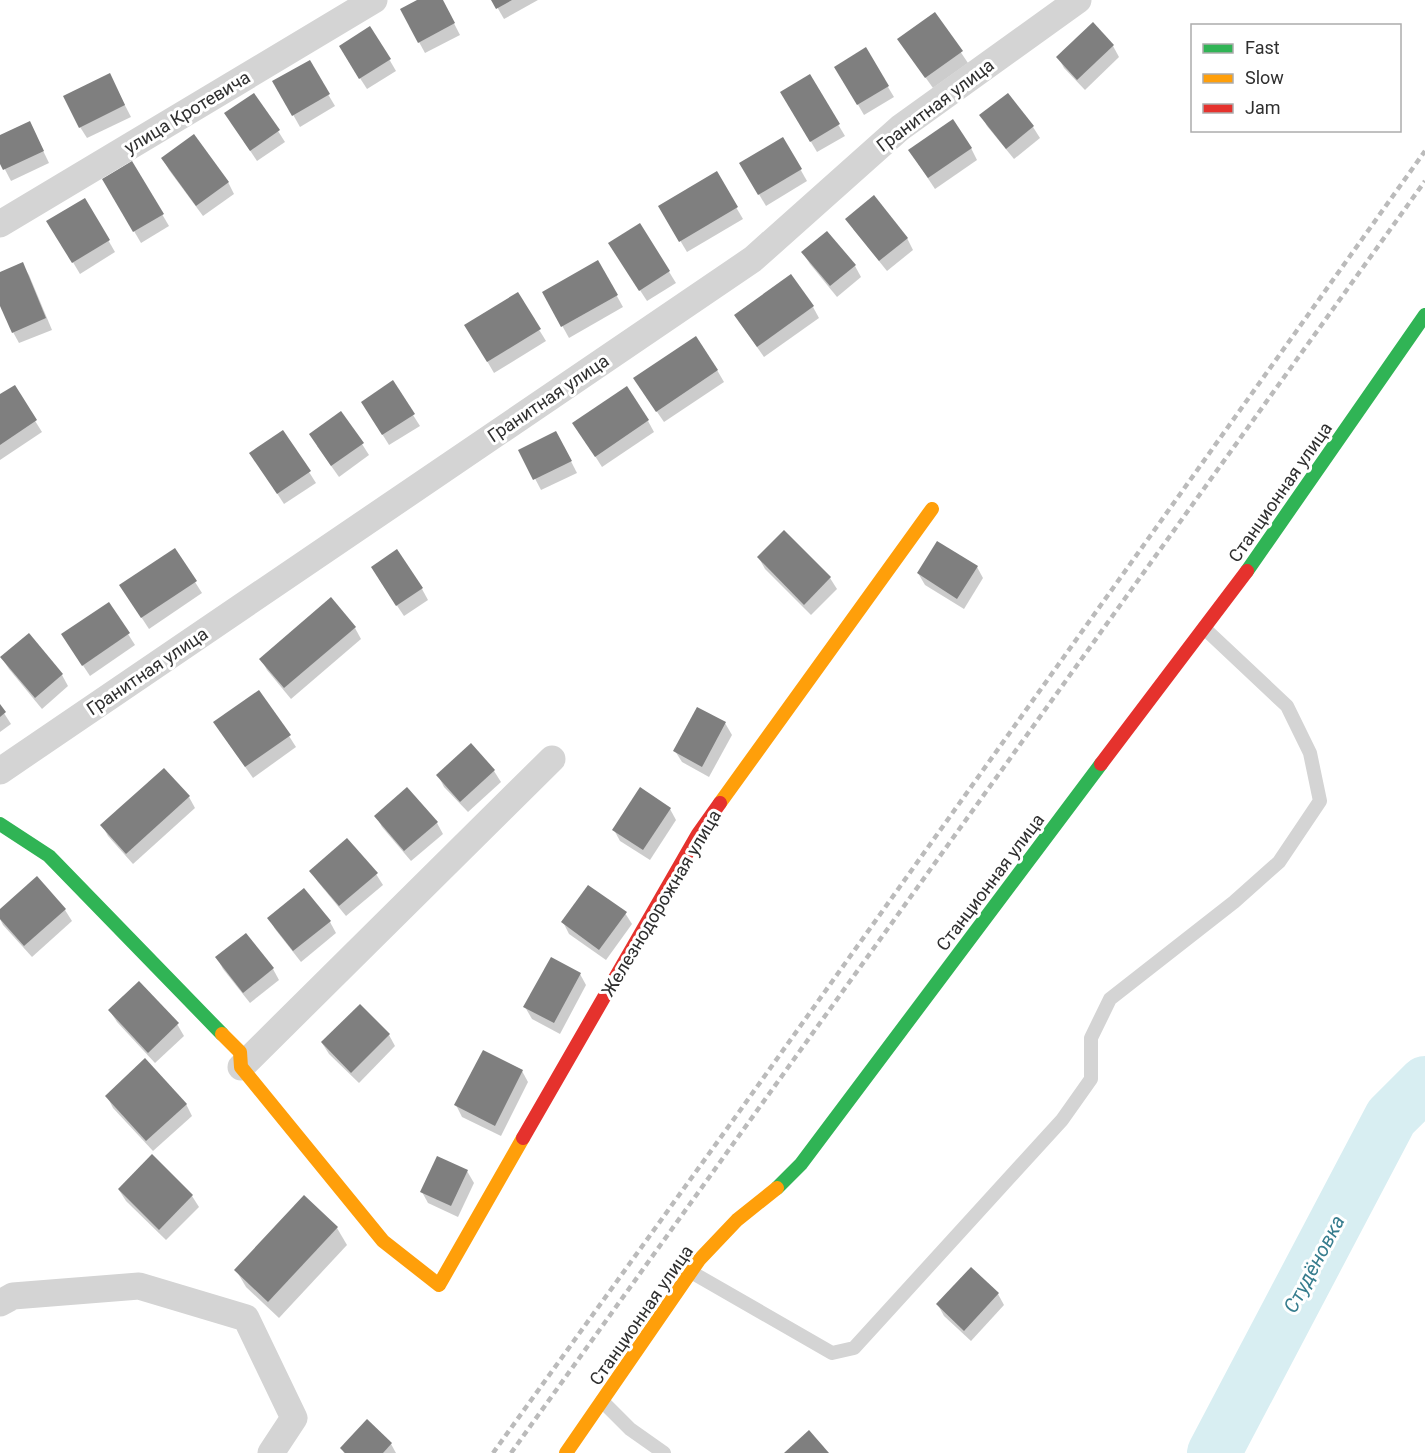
<svg xmlns="http://www.w3.org/2000/svg" width="1425" height="1453" viewBox="0 0 1425 1453" font-family="Roboto,sans-serif">
<rect width="100%" height="100%" fill="#fff"/>
<g fill="#0003">
<polygon points="421,0 442,0 460,35 425,53 419,42"/>
<polygon points="493,0 538,0 504,19"/>
<polygon points="935,14 968,63 933,88 906,50"/>
<polygon points="1092,24 1113,46 1119,57 1085,90 1064,68 1058,57"/>
<polygon points="865,49 894,97 864,115 836,67"/>
<polygon points="347,58 389,59 396,71 367,89"/>
<polygon points="309,62 335,106 300,127 274,81"/>
<polygon points="809,76 845,136 817,152 782,93"/>
<polygon points="115,86 131,117 87,138 80,127"/>
<polygon points="1007,95 1033,127 1040,138 1014,159 987,126 981,115"/>
<polygon points="233,125 278,131 285,142 257,161"/>
<polygon points="35,134 49,163 11,181 0,160 0,136"/>
<polygon points="783,139 807,181 766,206 741,164"/>
<polygon points="971,148 977,160 935,189 917,162"/>
<polygon points="163,159 228,182 234,194 203,216 169,170"/>
<polygon points="132,163 169,226 141,243 104,180"/>
<polygon points="716,173 743,219 687,252 660,207"/>
<polygon points="85,200 115,252 80,274 49,222"/>
<polygon points="847,219 907,238 913,250 887,271 854,230"/>
<polygon points="640,225 676,283 647,301 617,255"/>
<polygon points="803,253 855,266 861,277 837,297 810,264"/>
<polygon points="598,262 623,307 569,338 544,293"/>
<polygon points="22,264 29,275 52,330 19,343 13,332 0,302 0,273"/>
<polygon points="517,294 546,341 494,373 466,325"/>
<polygon points="813,307 819,318 764,357 743,327"/>
<polygon points="717,370 724,382 664,422 642,390"/>
<polygon points="14,387 42,432 0,460 0,396"/>
<polygon points="369,413 413,415 420,426 389,445"/>
<polygon points="648,421 654,432 602,467 581,434"/>
<polygon points="362,444 369,455 339,477 317,446"/>
<polygon points="562,444 577,473 541,490 520,450"/>
<polygon points="258,464 309,472 316,483 284,504"/>
<polygon points="784,532 830,578 837,589 811,615 765,569 759,558"/>
<polygon points="977,567 983,578 964,609 925,585 918,573"/>
<polygon points="379,579 422,589 428,600 404,616"/>
<polygon points="195,582 202,593 149,629 128,597"/>
<polygon points="109,604 135,645 90,676 70,646"/>
<polygon points="355,628 361,639 291,699 267,670 261,659"/>
<polygon points="2,658 62,675 68,686 42,709 9,669"/>
<polygon points="0,707 11,724 0,732"/>
<polygon points="725,723 732,735 709,777 682,762 675,751"/>
<polygon points="222,734 289,736 296,747 253,778"/>
<polygon points="471,745 494,771 501,782 468,812 444,787 438,775"/>
<polygon points="189,797 195,808 133,864 108,836 102,825"/>
<polygon points="670,809 676,820 650,860 620,841 614,830"/>
<polygon points="376,816 437,823 443,834 411,861 382,827"/>
<polygon points="311,871 376,874 383,885 346,916 318,882"/>
<polygon points="65,910 72,921 32,957 3,925 0,919 0,911"/>
<polygon points="625,913 632,924 606,960 569,934 563,922"/>
<polygon points="269,918 330,922 336,933 301,962 275,929"/>
<polygon points="245,935 273,969 279,980 250,1003 223,969 217,958"/>
<polygon points="580,974 586,985 560,1034 532,1019 525,1007"/>
<polygon points="110,1011 177,1024 184,1036 155,1063 117,1022"/>
<polygon points="389,1035 395,1046 359,1083 329,1054 322,1043"/>
<polygon points="522,1071 528,1082 501,1136 462,1117 456,1105"/>
<polygon points="107,1096 186,1104 192,1116 153,1151 113,1108"/>
<polygon points="467,1171 474,1183 458,1217 428,1203 422,1192"/>
<polygon points="119,1190 192,1196 199,1207 166,1240 126,1201"/>
<polygon points="304,1198 337,1228 347,1245 279,1318 246,1287 236,1270"/>
<polygon points="998,1294 1004,1305 971,1341 944,1316 938,1305"/>
<polygon points="391,1444 396,1453 344,1453 342,1448"/>
</g>
<g fill="none" stroke-linecap="round" stroke-linejoin="round">
<polyline stroke="#d8eef2" stroke-width="54" points="1214,1453 1391,1117 1425,1083"/>
</g>
<g fill="#7f7f7f">
<polygon points="417,0 443,0 455,23 418,43 400,9"/>
<polygon points="491,0 512,0 496,9"/>
<polygon points="935,12 963,51 925,78 897,39"/>
<polygon points="1093,22 1114,45 1077,80 1056,57"/>
<polygon points="370,26 391,59 359,79 339,46"/>
<polygon points="866,47 889,86 857,105 834,67"/>
<polygon points="310,60 330,94 292,116 272,81"/>
<polygon points="110,73 125,105 79,128 63,96"/>
<polygon points="810,74 840,124 810,142 780,92"/>
<polygon points="254,93 280,130 250,151 224,113"/>
<polygon points="1008,93 1034,126 1006,149 979,115"/>
<polygon points="953,119 972,148 928,178 908,150"/>
<polygon points="30,121 44,151 3,170 0,164 0,135"/>
<polygon points="194,134 229,182 196,206 161,158"/>
<polygon points="783,137 802,169 758,195 739,163"/>
<polygon points="132,161 164,214 133,232 102,179"/>
<polygon points="717,171 738,207 679,242 658,206"/>
<polygon points="874,195 908,238 879,261 845,219"/>
<polygon points="85,198 110,240 72,263 46,221"/>
<polygon points="640,223 670,271 639,291 608,243"/>
<polygon points="827,231 856,265 830,286 801,252"/>
<polygon points="598,260 618,295 561,327 542,292"/>
<polygon points="23,262 46,318 12,333 0,306 0,272"/>
<polygon points="791,274 814,306 757,347 734,315"/>
<polygon points="518,292 541,329 487,362 464,325"/>
<polygon points="696,336 718,370 656,412 633,378"/>
<polygon points="393,380 415,414 382,435 361,402"/>
<polygon points="15,385 37,420 0,445 0,394"/>
<polygon points="627,386 649,420 595,457 572,423"/>
<polygon points="341,411 364,443 331,466 309,434"/>
<polygon points="283,430 311,471 277,494 249,453"/>
<polygon points="556,431 572,461 533,480 518,450"/>
<polygon points="784,530 831,577 804,605 757,557"/>
<polygon points="937,541 978,566 957,599 917,573"/>
<polygon points="175,548 197,581 141,618 119,585"/>
<polygon points="397,549 423,588 396,606 371,567"/>
<polygon points="331,597 356,627 284,688 259,659"/>
<polygon points="109,602 130,633 82,666 61,634"/>
<polygon points="29,633 63,674 35,698 0,657"/>
<polygon points="259,690 291,735 245,767 213,722"/>
<polygon points="0,704 6,712 0,717"/>
<polygon points="697,707 726,722 702,767 673,751"/>
<polygon points="471,743 495,770 460,802 436,775"/>
<polygon points="164,768 190,796 126,854 100,825"/>
<polygon points="407,787 438,822 404,851 374,816"/>
<polygon points="640,787 671,808 643,850 612,830"/>
<polygon points="347,838 378,873 339,906 309,871"/>
<polygon points="37,876 66,909 24,946 0,919 0,909"/>
<polygon points="588,885 627,912 599,950 561,922"/>
<polygon points="304,888 331,921 293,951 267,918"/>
<polygon points="246,933 274,968 243,993 215,957"/>
<polygon points="551,957 581,973 554,1023 523,1007"/>
<polygon points="139,981 179,1023 148,1053 108,1010"/>
<polygon points="360,1004 390,1034 351,1073 321,1042"/>
<polygon points="483,1050 523,1070 495,1126 454,1105"/>
<polygon points="145,1058 187,1104 146,1141 105,1096"/>
<polygon points="152,1154 193,1195 159,1230 118,1189"/>
<polygon points="437,1156 468,1170 451,1206 420,1192"/>
<polygon points="304,1195 338,1227 268,1302 234,1270"/>
<polygon points="971,1267 999,1293 964,1331 936,1304"/>
<polygon points="367,1419 392,1443 383,1453 345,1453 340,1448"/>
<polygon points="809,1430 829,1453 784,1453"/>
</g>
<g fill="none" stroke-linecap="round" stroke-linejoin="round">
<g stroke="#d4d4d4" stroke-width="14">
<polyline points="691,1272 832,1353 854,1348 1062,1120 1091,1079 1091,1038 1110,999 1234,902 1279,862 1320,801 1310,753 1287,706 1204,628"/>
<polyline points="602,1401 630,1429 664,1453"/>
</g>
<g stroke="#d4d4d4" stroke-width="27">
<polyline points="0,224 374,0"/>
<polyline points="0,771 753,259 900,128 1078,0"/>
<polyline points="241,1067 552,759"/>
<polyline points="0,1303 13,1296 139,1286 246,1318 294,1418 271,1453"/>
</g>
<g stroke="#30b455" stroke-width="14">
<polyline points="1247,571 1425,315"/>
<polyline points="0,824 49,856 222,1034"/>
<polyline points="777,1188 801,1164 1101,764"/>
</g>
<g stroke="#ff9f0a" stroke-width="14">
<polyline points="720,803 932,509"/>
<polyline points="222,1034 240,1052 241,1067 383,1241 439,1285 523,1138"/>
<polyline points="566,1453 699,1260 737,1220 777,1188"/>
</g>
<g stroke="#e5322d" stroke-width="14">
<polyline points="1101,764 1247,571"/>
<polyline points="523,1138 698,834 720,803"/>
</g>
<g stroke="#bbb" stroke-width="4.5" stroke-dasharray="6 4.5" stroke-linecap="butt">
<polyline points="493,1453 739,1112 1425,151"/>
<polyline points="511,1453 1425,181"/>
</g>
</g>
<g text-anchor="middle" dominant-baseline="central" stroke-width="6" stroke-linejoin="round" paint-order="stroke">
<g font-size="18" fill="#2f2f2f" stroke="#fff">
<text transform="translate(935 105) rotate(-37)">Гранитная улица</text>
<text transform="translate(187 112) rotate(-31)">улица Кротевича</text>
<text transform="translate(548 398) rotate(-34)">Гранитная улица</text>
<text transform="translate(1280 492) rotate(-55)">Станционная улица</text>
<text transform="translate(147 671) rotate(-34)">Гранитная улица</text>
<text transform="translate(990 882) rotate(-53)">Станционная улица</text>
<text transform="translate(661 903) rotate(-59)">Железнодорожная улица</text>
<text transform="translate(641 1315) rotate(-55)">Станционная улица</text>
</g>
<g font-size="20" font-style="italic" fill="#377d8e" stroke="#fff">
<text transform="translate(1314 1264) rotate(-62)">Студёновка</text>
</g>
</g>
<rect x="1191" y="24" width="210" height="108" fill="#ffffff" stroke="#acacac" stroke-width="1.5"/>
<rect x="1203" y="44" width="30" height="9" fill="#30b455" stroke="#acacac" stroke-width="1.5"/>
<text x="1245" y="54" font-size="18" fill="#2f2f2f">Fast</text>
<rect x="1203" y="74" width="30" height="9" fill="#ff9f0a" stroke="#acacac" stroke-width="1.5"/>
<text x="1245" y="84" font-size="18" fill="#2f2f2f">Slow</text>
<rect x="1203" y="104" width="30" height="9" fill="#e5322d" stroke="#acacac" stroke-width="1.5"/>
<text x="1245" y="114" font-size="18" fill="#2f2f2f">Jam</text>
</svg>
